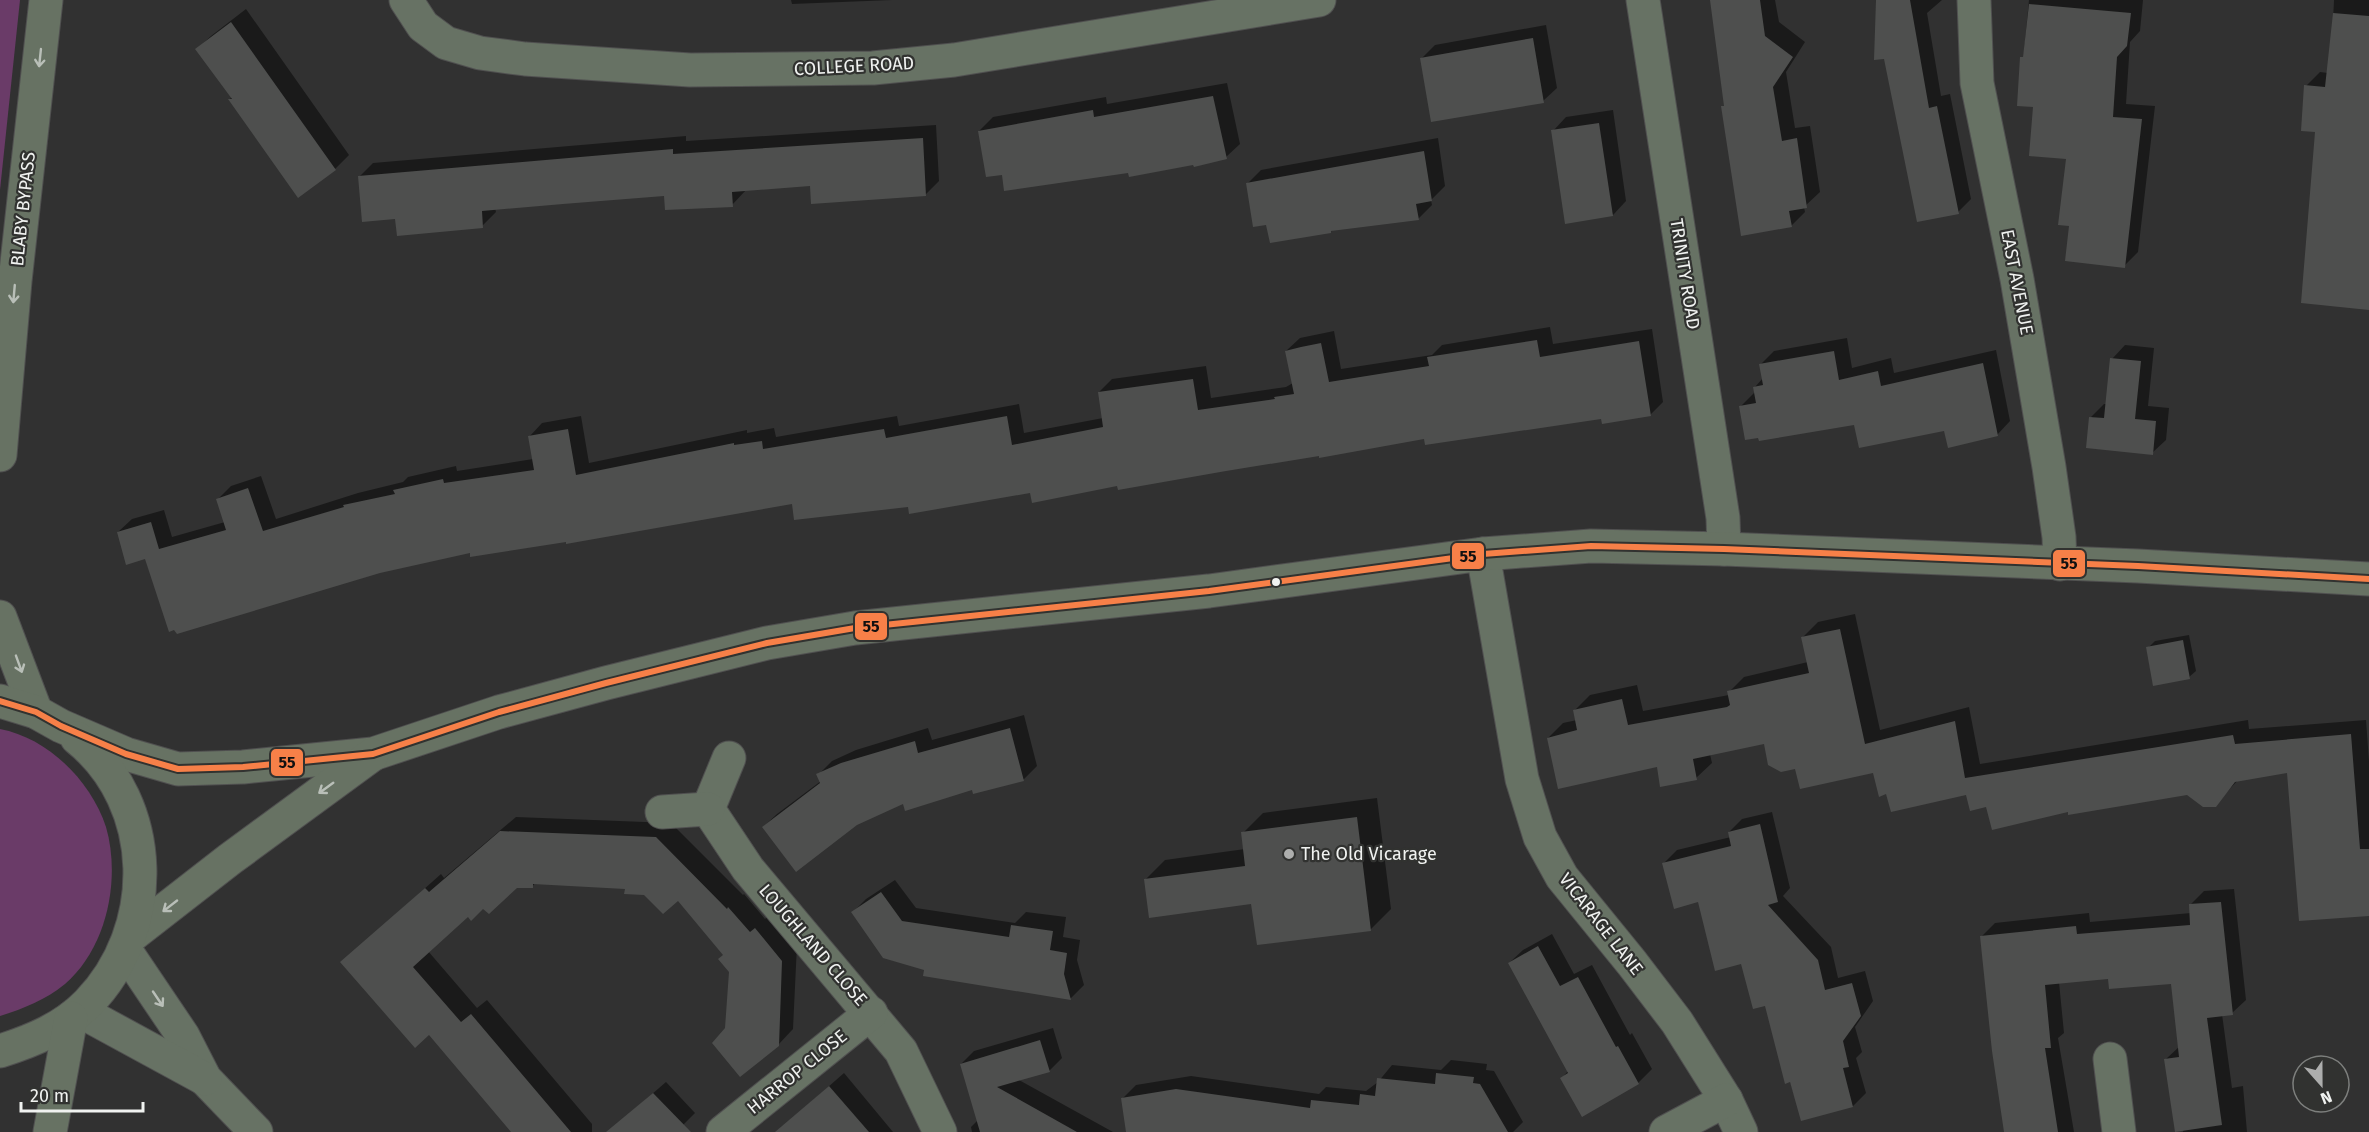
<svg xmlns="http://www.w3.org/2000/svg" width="2369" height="1132" viewBox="0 0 2369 1132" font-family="'Fira Sans',sans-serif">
<rect width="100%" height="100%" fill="#313131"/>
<g fill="#6a3b68">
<polygon points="0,0 20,0 0,190"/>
<path d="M0 729C48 738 91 781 106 827 121 879 107 948 65 984 45 1000 25 1008 0 1016Z"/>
</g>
<g fill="#0007">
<polygon points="791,0 892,0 792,4"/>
<polygon points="1711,0 1775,0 1779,22 1805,42 1786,72 1795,128 1810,126 1820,192 1804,207 1805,212 1791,226 1723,107 1726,104"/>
<polygon points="1877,0 1942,0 1927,13 1941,96 1950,94 1971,199 1958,212"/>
<polygon points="2029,0 2143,0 2140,31 2130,42 2126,104 2155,106 2138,252 2124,266 2070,224 2067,158 2035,105 2019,104"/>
<polygon points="2334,0 2369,0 2369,308 2317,131 2306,86 2320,72 2328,73 2331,64"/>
<polygon points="246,9 349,155 335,169 298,195 230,99 232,97 197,49 211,36"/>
<polygon points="1546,25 1557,88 1543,101 1421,59 1435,45"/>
<polygon points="1227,83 1240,144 1226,157 1130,171 1003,173 979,131 993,117 1106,97 1107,104"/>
<polygon points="1613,110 1626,201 1613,215 1553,131 1566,117"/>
<polygon points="936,125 939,181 925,195 811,184 746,190 732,205 665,195 495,208 496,212 482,226 397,217 359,177 373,163 686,136 686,141"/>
<polygon points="1438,138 1445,186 1431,200 1432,205 1418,219 1333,230 1330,232 1268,223 1247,184 1261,170"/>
<polygon points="1550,327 1553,344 1652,329 1663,402 1650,415 1602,417 1426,437 1119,485 1031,491 910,505 793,503 567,541 471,551 146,557 118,532 132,519 164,510 172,537 225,522 218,499 231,486 261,476 276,519 358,493 403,482 408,477 456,466 457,471 533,459 529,437 542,423 581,416 589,463 747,430 747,433 774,428 776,437 897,416 899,426 1019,404 1024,433 1103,418 1099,392 1112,379 1206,366 1211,398 1286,387 1293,383 1286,351 1300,338 1334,331 1341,369 1432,355 1442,345"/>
<polygon points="1847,338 1852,368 1891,358 1894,373 1996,350 2010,421 1997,435 1855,423 1741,406 1754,393 1755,387 1763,378 1761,364 1774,351"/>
<polygon points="2125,345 2154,348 2148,406 2169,408 2166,440 2152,453 2091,417 2104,404 2107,404 2112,359"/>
<polygon points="1855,614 1880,730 1969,707 1980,764 2248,720 2249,729 2366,720 2369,761 2369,915 2289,772 2238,780 2215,805 2188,794 2069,810 1987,806 1967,793 1887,793 1874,772 1796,767 1765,742 1710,754 1712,763 1696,778 1658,765 1548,738 1563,723 1577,720 1575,710 1590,695 1637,685 1643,711 1729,695 1729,692 1744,677 1808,662 1803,637 1818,622"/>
<polygon points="2189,635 2196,671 2189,677 2148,648 2155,641"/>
<polygon points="1024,715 1037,766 1024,779 974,792 973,788 763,827 777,814 821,781 818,775 832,761 856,750 928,728 932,740"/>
<polygon points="1377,798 1391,909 1371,929 1145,880 1165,860 1245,849 1243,833 1263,813"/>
<polygon points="1772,812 1790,888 1783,896 1831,947 1838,978 1865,971 1873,1001 1855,1027 1862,1052 1856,1058 1866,1093 1853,1106 1802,1120 1766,1004 1742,962 1699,901 1664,863 1677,850 1731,837 1729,832 1742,819"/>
<polygon points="516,817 671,823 743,895 744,894 765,919 770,914 797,945 793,1029 778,1045 727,1029 730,971 725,954 678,898 645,894 626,887 536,882 532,887 517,887 468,915 428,951 477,1008 487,1000 592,1124 592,1132 513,1132 430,1033 342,962 441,874 444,878"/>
<polygon points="895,880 916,908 1015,923 1026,912 1066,917 1063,937 1080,940 1077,960 1084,985 1071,998 925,975 925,969 853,912 866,899"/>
<polygon points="2234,889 2246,1000 2232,1013 2222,1014 2232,1088 2243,1086 2247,1132 2183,1132 2166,1059 2180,1046 2172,982 2109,977 2059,982 2064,1033 2058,1038 2074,1132 2006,1132 1982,936 1995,923 2089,913 2090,922 2191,913 2191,904 2204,891"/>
<polygon points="1552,934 1574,974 1592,965 1630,1035 1632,1033 1652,1069 1638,1083 1562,1078 1568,1071 1509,963 1523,950"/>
<polygon points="1053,1028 1062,1058 1049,1071 1019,1080 1113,1132 972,1132 971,1127 978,1120 961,1064 974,1051"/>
<polygon points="1451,1060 1487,1064 1486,1070 1494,1071 1523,1122 1513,1132 1128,1132 1122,1099 1136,1085 1191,1076 1319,1094 1326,1087 1366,1091 1378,1082 1392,1065 1441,1070"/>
<polygon points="844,1073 893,1132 793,1132 786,1124"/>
<polygon points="666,1082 695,1113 676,1132 608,1132"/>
</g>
<g fill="#4e4f4e">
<polygon points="1710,0 1760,0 1765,36 1793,57 1773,87 1782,141 1797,138 1807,208 1789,211 1792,227 1741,236 1721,106 1724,106"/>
<polygon points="1876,0 1910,0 1929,108 1937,106 1959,214 1917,222 1884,59 1874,60"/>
<polygon points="2029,4 2131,13 2127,46 2117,57 2113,117 2142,119 2125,268 2065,261 2069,226 2058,225 2066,159 2029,156 2033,107 2017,106 2020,57 2023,57"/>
<polygon points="2333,13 2369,16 2369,310 2301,303 2315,132 2301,131 2304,85 2325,87"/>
<polygon points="231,22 336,170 298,198 228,99 232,99 195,49"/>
<polygon points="1533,38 1544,103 1431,122 1420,58"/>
<polygon points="1213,96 1227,159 1194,167 1193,165 1129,177 1128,173 1004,191 1002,175 986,177 978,131 1093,110 1094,117"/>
<polygon points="1599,123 1613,216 1565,224 1551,130"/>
<polygon points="923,138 926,196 811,204 810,186 732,192 733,207 665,210 664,196 563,204 482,211 483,228 397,236 395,219 362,222 358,176 673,149 673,154"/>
<polygon points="1424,151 1432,201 1416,204 1419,220 1331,231 1331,233 1270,243 1266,225 1253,227 1246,183"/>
<polygon points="1537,340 1540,357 1639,341 1651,416 1602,424 1601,419 1425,445 1424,439 1319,458 1319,456 1226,471 1118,490 1117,486 1032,503 1030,493 909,514 908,507 794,520 792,504 566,544 566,542 470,557 470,553 380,573 177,634 174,630 169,632 145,559 126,565 117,532 151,522 159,549 226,530 216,499 248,488 263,531 344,507 343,505 395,494 393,490 443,479 444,483 534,470 528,436 568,429 576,475 734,443 734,445 762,441 763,449 884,429 886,438 1007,416 1012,445 1103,427 1098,392 1193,379 1198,410 1275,399 1274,397 1294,394 1285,351 1301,347 1321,343 1329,382 1429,366 1427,357"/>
<polygon points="1834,351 1839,380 1878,371 1881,386 1983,363 1998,436 1948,448 1944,431 1859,448 1854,425 1759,441 1758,438 1745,440 1739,406 1756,403 1753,387 1763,385 1759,364"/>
<polygon points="2110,358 2141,361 2135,419 2156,421 2153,455 2086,448 2089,417 2104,418"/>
<polygon points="1840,629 1865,744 1955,721 1965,778 2233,735 2235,744 2351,734 2360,849 2369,849 2369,916 2299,921 2287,773 2235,782 2216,807 2203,807 2187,795 2068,815 2068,812 1992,830 1986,807 1970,811 1966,795 1891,812 1886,794 1879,797 1873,773 1800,789 1795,769 1781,772 1768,765 1764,744 1693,759 1697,780 1660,787 1657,767 1558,789 1547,738 1577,730 1573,710 1622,699 1628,725 1727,707 1730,705 1727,691 1809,673 1801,637"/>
<polygon points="2183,640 2190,679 2153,686 2146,647"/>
<polygon points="1010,728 1024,781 973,794 972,790 905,811 903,804 857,825 796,872 762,827 820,783 816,774 841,763 915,741 918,753"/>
<polygon points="1357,817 1371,931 1257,945 1251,904 1149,918 1144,879 1245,866 1241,832"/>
<polygon points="1760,824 1778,902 1768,905 1818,960 1825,990 1852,983 1861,1016 1843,1041 1849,1067 1843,1068 1853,1107 1801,1121 1790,1082 1785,1084 1765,1006 1753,1009 1741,964 1715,971 1698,902 1674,909 1662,863 1731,846 1728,832"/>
<polygon points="500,831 656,837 727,909 728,907 750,932 755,928 782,961 779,1046 740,1077 712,1043 725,1028 729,972 718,959 723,955 678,901 663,914 644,895 624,894 625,889 533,884 533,888 517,888 489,914 483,909 471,921 468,917 413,967 461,1022 471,1014 571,1132 511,1132 429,1035 415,1048 340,962 425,888 429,892"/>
<polygon points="881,892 902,921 1009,937 1011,925 1053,931 1050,950 1067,953 1064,974 1071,1000 923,976 924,970 883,958 851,912"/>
<polygon points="2221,902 2233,1015 2207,1018 2222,1125 2175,1132 2164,1059 2179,1057 2171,984 2109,989 2108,979 2045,985 2051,1048 2045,1048 2058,1132 2004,1132 1992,1051 1980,936 2076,926 2077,934 2190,925 2189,904"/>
<polygon points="1538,946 1560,986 1578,977 1616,1047 1618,1046 1639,1084 1582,1117 1560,1078 1568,1073 1508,963"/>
<polygon points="1040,1040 1050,1072 997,1087 1077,1132 980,1132 960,1064"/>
<polygon points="1436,1073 1474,1077 1473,1083 1480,1084 1508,1132 1126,1132 1121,1098 1176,1089 1310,1108 1311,1100 1359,1105 1360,1094 1375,1096 1377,1078 1435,1084"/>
<polygon points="829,1086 869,1132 775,1132"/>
<polygon points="653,1093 691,1132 606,1132"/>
</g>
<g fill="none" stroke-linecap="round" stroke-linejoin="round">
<g stroke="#505050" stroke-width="35">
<g id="minor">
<polyline points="406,0 423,26 446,43 480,53 525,59 690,70 873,68 954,60 1319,0"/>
<polyline points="1643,0 1723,518 1724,549"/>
<polyline points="1974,0 1977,83 2017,279 2049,467 2059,537 2060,564"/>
<polyline points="1483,554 1522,779 1540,837 1562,877 1632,963 1677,1022 1726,1100 1741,1132"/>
<polyline points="729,758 708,809 748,869 901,1051 940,1132"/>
<polyline points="662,812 708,809"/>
<polyline points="125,950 183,1036 205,1079 256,1132"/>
<polyline points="80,1011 205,1079"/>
<polyline points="2110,1059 2119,1132"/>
<polyline points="723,1132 871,1013"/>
<polyline points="1666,1132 1726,1100"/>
</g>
</g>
<g stroke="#505050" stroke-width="35">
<g id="major">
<polyline points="0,455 15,281 46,0"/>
<polyline points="0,617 36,712"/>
<polyline points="0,701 36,712 61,726 126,754 178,769 243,767 373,754 499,712 606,683 767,643 855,628 1209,591 1483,554 1591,546 1724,549 2138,566 2369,579"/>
<polyline points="131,936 230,859 372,755"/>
<path d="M0 1051C32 1041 64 1028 88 1003 159 930 159 804 77 738"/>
<polyline points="50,1132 71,1018"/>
</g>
</g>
<use href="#minor" stroke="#677264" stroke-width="33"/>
<use href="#major" stroke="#677263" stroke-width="33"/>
<g stroke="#313230" stroke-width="10">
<polyline id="bus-1" points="0,701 36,712 61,726 126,754 178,769 243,767 373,754 499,712 606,683 767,643 855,628 1209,591 1483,554 1591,546 1724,549 2138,566 2369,579"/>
</g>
<use href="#bus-1" stroke="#f78048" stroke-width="6"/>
</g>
<defs><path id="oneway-shaft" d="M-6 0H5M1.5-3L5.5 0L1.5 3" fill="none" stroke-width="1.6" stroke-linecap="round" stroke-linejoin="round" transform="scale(1.5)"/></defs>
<g stroke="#b9bfb8">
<use href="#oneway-shaft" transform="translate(40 58) rotate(96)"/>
<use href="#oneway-shaft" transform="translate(14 294) rotate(95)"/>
<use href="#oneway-shaft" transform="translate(19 664) rotate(70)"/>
<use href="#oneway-shaft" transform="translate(326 788) rotate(144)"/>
<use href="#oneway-shaft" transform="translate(170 906) rotate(142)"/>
<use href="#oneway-shaft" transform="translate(158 999) rotate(56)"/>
</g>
<circle fill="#f0f2f0" stroke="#313230" stroke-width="2" cx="1276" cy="582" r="5"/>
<circle fill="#adaead" stroke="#313230" stroke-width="2" cx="1289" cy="854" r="6"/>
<g text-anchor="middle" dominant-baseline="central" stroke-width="4.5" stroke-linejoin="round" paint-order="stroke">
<g font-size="18" fill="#f0f2f0" stroke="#313230">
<text transform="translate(854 66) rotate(-3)">COLLEGE ROAD</text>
<text transform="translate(23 209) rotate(-84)">BLABY BYPASS</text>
<text transform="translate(1685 274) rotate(81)">TRINITY ROAD</text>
<text transform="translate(2017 282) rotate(79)">EAST AVENUE</text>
<text transform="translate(1601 924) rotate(52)">VICARAGE LANE</text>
<text transform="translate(813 945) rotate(49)">LOUGHLAND CLOSE</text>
<text transform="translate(797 1072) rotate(-39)">HARROP CLOSE</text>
</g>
<g font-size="18" fill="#f0f2f0" stroke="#313230" text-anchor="start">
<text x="1301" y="854">The Old Vicarage</text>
</g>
</g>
<g stroke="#313230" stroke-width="2">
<rect x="1451" y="542" width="34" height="28" rx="6" fill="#f78048"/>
<rect x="2052" y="549" width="34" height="29" rx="6" fill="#f78048"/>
<rect x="854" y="612" width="34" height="29" rx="6" fill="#f78048"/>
<rect x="270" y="748" width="34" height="29" rx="6" fill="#f78048"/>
</g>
<g font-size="16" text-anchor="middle" font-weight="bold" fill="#111">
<text x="1468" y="562">55</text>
<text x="2069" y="569">55</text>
<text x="871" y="632">55</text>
<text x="287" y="768">55</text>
</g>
<g transform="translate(2321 1084) rotate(159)"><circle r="28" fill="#313230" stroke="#7d7f7d" stroke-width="1.5"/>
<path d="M0-4.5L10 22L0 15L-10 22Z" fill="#adaead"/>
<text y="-9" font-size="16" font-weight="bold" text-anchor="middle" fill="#f0f2f0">N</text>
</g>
<path d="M21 1102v9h122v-9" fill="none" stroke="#f0f2f0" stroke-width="3"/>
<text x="30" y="1102" font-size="18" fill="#f0f2f0" stroke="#313230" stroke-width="4.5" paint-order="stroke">20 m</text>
</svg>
